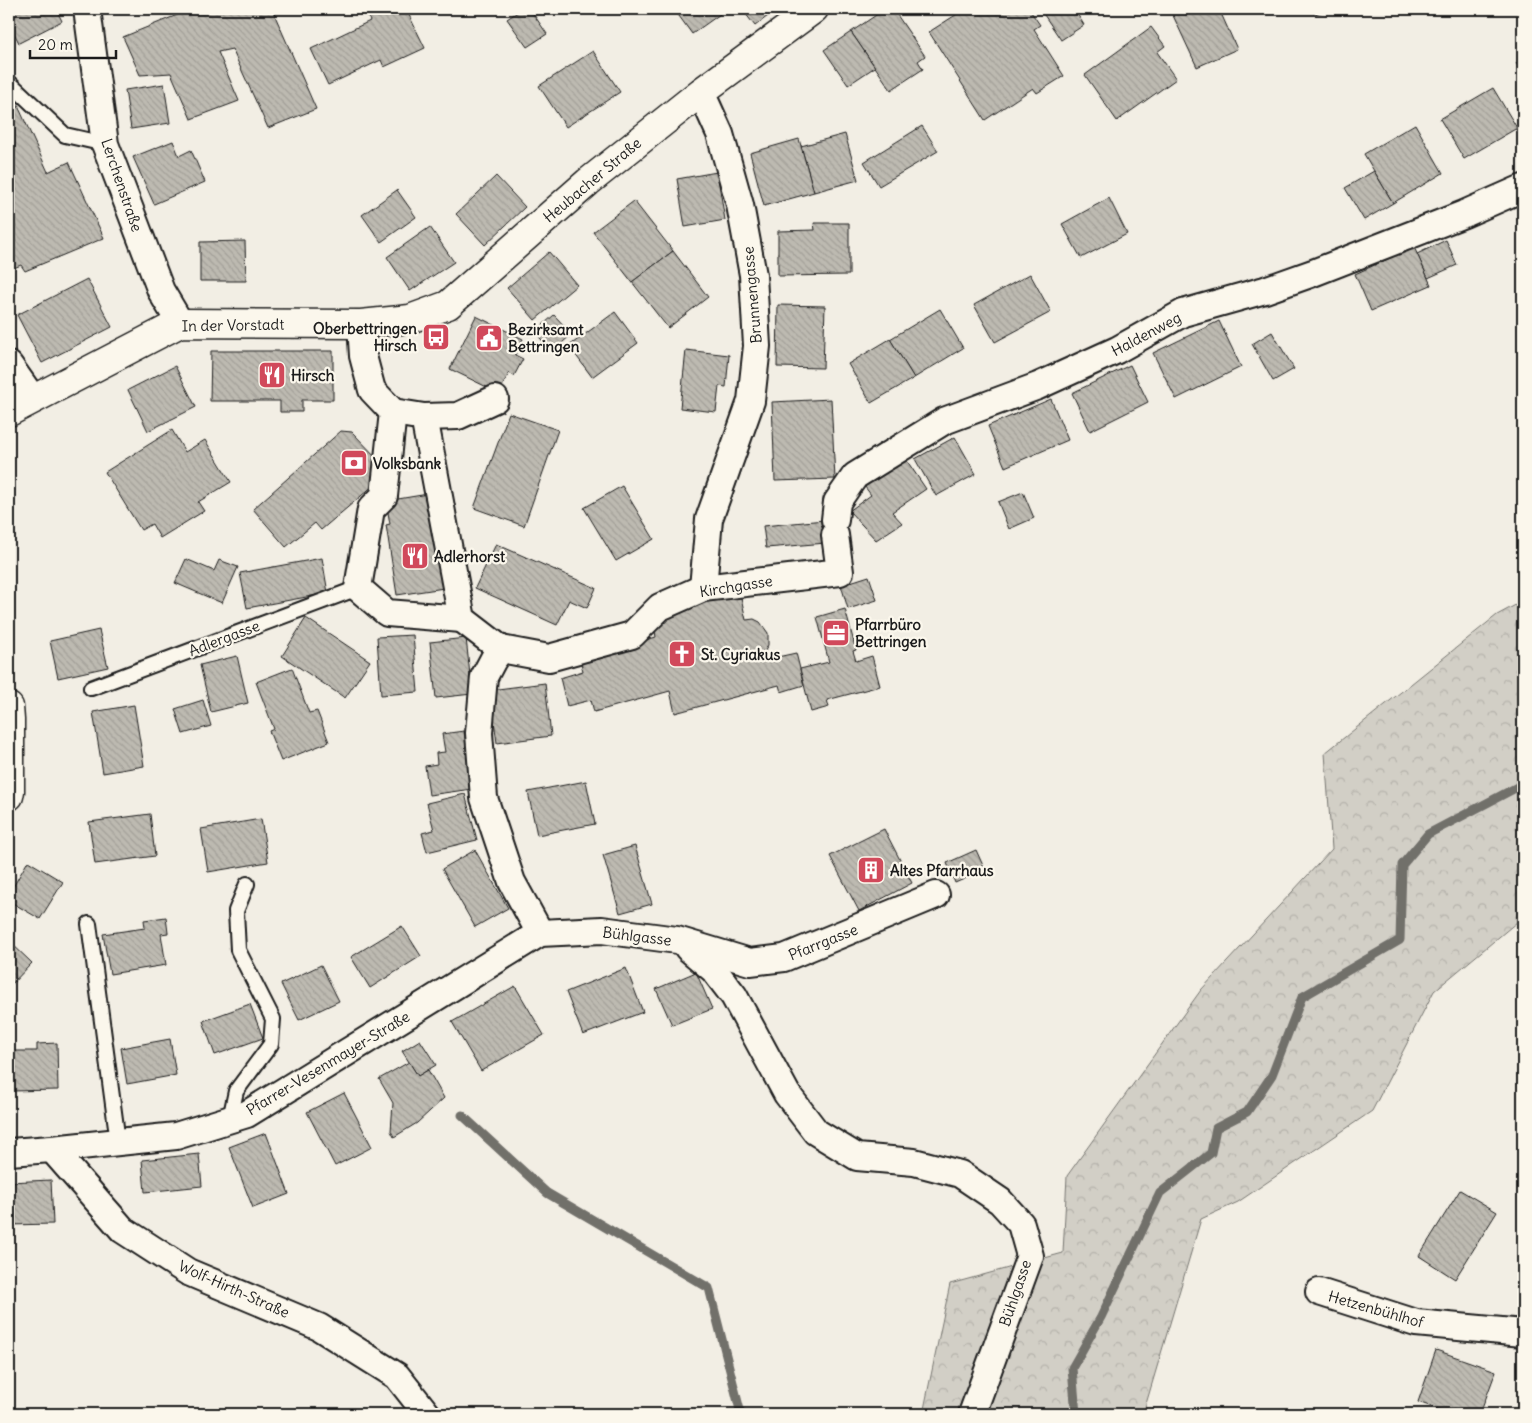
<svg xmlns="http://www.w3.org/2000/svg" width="1532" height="1423" viewBox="0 0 1532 1423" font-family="Delius,sans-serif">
<defs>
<pattern id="forest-crowns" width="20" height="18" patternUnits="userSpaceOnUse" patternTransform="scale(1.25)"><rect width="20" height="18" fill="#d2cfc6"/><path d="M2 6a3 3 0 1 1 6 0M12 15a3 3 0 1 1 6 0" fill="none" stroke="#b4b1aa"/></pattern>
<pattern id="building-back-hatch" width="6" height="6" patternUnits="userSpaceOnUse" patternTransform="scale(1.25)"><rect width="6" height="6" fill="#bdbab1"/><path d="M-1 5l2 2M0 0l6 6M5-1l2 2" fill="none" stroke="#a29f98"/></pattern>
</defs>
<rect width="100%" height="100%" fill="#f2eee4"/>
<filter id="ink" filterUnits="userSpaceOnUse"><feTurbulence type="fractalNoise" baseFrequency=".02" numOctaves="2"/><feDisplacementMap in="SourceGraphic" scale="10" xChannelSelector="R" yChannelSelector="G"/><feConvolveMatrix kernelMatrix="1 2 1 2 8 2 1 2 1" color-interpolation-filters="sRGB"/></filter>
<g filter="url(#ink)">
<polygon fill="url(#forest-crowns)" stroke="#777671" points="1523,601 1523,917 1434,991 1372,1111 1238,1202 1201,1219 1143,1414 923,1414 950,1284 1063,1253 1067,1176 1201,990 1332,849 1325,753 1497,615"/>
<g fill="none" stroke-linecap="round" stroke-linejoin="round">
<g stroke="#716f6b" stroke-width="9">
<polyline points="462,1115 547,1193 709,1288 741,1414"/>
<polyline points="1076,1414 1072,1368 1101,1317 1160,1193 1211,1153 1216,1128 1247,1112 1272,1075 1302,997 1400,940 1402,865 1428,834 1523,784"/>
</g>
</g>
<g fill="url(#building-back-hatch)" stroke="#1c1c1c">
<polygon points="9,9 56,9 62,21 19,43 9,23"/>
<polygon points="192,9 272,9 316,109 268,128 232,49 218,52 239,101 191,119 171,73 140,75 123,37"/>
<polygon points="385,9 406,9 425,48 384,67 381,60 328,85 311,49 370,21 368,17"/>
<polygon points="522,9 530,9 547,34 527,47 507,19"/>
<polygon points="674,9 720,9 723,12 692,34"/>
<polygon points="742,9 777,9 755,26"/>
<polygon points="885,9 893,9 925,56 918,61 923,69 891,90 851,32"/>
<polygon points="965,9 1029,9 1040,25 1034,29 1064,76 1037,93 1033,88 985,120 929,32"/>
<polygon points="1040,9 1074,9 1084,25 1061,40"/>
<polygon points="1170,9 1219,9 1237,49 1197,67"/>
<polygon points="1313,9 1329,9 1315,14"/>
<polygon points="1151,27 1165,46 1157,52 1176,79 1117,121 1085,75"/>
<polygon points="851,32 875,67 848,85 824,50"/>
<polygon points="593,51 620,92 566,127 539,86"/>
<polygon points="1523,58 1523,74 1516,63"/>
<polygon points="164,84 170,123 131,129 125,90"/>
<polygon points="1493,88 1517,128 1464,159 1440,119"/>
<polygon points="14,97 48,172 69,162 104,238 25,271 21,265 9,270 9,99"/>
<polygon points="1415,124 1443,173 1393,203 1364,154"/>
<polygon points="922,126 938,151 879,186 864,162"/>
<polygon points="845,134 858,180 814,192 801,146"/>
<polygon points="799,139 814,192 764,206 750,153"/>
<polygon points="173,141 179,156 191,150 205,182 154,204 133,157"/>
<polygon points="1374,171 1393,203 1364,220 1345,188"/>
<polygon points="717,172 725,220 685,227 677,179"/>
<polygon points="496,176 525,207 485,245 456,214"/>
<polygon points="397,190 416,217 381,242 362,215"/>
<polygon points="1109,198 1127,234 1081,258 1062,224"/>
<polygon points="634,201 673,251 632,282 593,232"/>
<polygon points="814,223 849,223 849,275 778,276 778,231 815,230"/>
<polygon points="430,227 454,262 410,291 387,257"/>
<polygon points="1446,240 1457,265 1428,278 1417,254"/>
<polygon points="245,241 246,281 200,281 200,242"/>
<polygon points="1414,247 1431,285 1371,311 1355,274"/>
<polygon points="673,251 708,297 668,328 632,282"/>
<polygon points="549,252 577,285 535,320 507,288"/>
<polygon points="1030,274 1051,312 995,342 974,305"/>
<polygon points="87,279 112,327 42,363 17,315"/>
<polygon points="778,305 825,306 823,368 777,367"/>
<polygon points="940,309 963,348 914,378 890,339"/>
<polygon points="615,312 638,343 592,377 569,346"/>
<polygon points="554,315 572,334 552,352 535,332"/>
<polygon points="476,316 523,339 515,355 523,359 514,376 509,373 499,393 450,369"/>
<polygon points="1219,321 1241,367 1176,399 1153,353"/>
<polygon points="1272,332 1294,369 1273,381 1252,344"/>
<polygon points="890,339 914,378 871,403 848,364"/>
<polygon points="686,350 729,355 726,387 719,386 716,412 680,408"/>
<polygon points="211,351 333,351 333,400 302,400 302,412 280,412 280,401 210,401"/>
<polygon points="1130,365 1148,402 1090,431 1072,393"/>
<polygon points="175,366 196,407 148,431 128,390"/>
<polygon points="831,399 835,479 775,481 772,402"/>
<polygon points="1051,399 1068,440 1005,467 988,426"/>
<polygon points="509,413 558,430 524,526 474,508"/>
<polygon points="172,430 185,452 205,440 231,482 198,502 204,511 160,538 152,524 141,530 105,472"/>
<polygon points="341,431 352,432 381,462 374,485 321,530 315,523 286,547 253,509"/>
<polygon points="955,437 976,474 936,496 915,459"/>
<polygon points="905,458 926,489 892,512 902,523 876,540 849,511 871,495 862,483"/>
<polygon points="622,486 654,539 616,561 584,508"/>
<polygon points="1023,492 1034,518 1009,529 998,502"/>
<polygon points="428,494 444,588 397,595 386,525 390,524 386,501"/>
<polygon points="824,520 826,543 766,548 763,526"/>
<polygon points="496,544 596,588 587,608 569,600 557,625 475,588"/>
<polygon points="322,558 328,593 247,608 240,573"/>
<polygon points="186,559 214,571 219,560 238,567 222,603 175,583"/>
<polygon points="869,576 877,600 848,609 841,585"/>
<polygon points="740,593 746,620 754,619 760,622 768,633 768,645 765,651 766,656 772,655 773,658 796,653 804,685 781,692 779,685 675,713 670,691 594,712 591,700 567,706 560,678 583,671 580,659 656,637 653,621 705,598"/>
<polygon points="845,609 856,650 853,651 856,661 872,656 880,686 827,700 829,707 811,712 800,669 829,662 817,617"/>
<polygon points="306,618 370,661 345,698 282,656"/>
<polygon points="99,630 108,667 58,678 50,641"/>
<polygon points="413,635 418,692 381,695 377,637"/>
<polygon points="466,638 472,694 436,698 430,642"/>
<polygon points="237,656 248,703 211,712 200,665"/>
<polygon points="292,668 309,713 317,711 329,742 281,761 269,731 274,729 256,682"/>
<polygon points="545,683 551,736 497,743 490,690"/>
<polygon points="203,700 211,726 183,734 175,709"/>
<polygon points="134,705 144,766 103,773 93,712"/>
<polygon points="464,731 472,789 429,795 425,766 437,764 436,753 445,752 442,734"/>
<polygon points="586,781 595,824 537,835 528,792"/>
<polygon points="465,794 477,840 427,852 422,833 434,830 427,803"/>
<polygon points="150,814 155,856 95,864 89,822"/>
<polygon points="261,819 268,862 208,872 201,829"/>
<polygon points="884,829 912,883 859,911 830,856"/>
<polygon points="635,846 652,904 620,913 603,855"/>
<polygon points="475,850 508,908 475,927 442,869"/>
<polygon points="976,850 985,870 955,883 947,863"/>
<polygon points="28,861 63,882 40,919 9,901 9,894"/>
<polygon points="166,917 168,933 161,934 166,965 110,974 103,934 145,928 144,920"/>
<polygon points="402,926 421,956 370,988 351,957"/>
<polygon points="9,941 32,963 9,987"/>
<polygon points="321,965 339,1001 299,1020 281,984"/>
<polygon points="626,968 643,1012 583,1035 566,992"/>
<polygon points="696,972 712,1009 672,1025 656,989"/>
<polygon points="515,986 544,1035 481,1071 452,1022"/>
<polygon points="250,1004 263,1038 215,1055 203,1021"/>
<polygon points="170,1039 176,1075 127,1084 121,1048"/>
<polygon points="420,1040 436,1065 418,1076 402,1051"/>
<polygon points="57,1043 58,1090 11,1091 10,1051 37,1051 37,1044"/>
<polygon points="409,1062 418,1076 428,1070 444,1098 417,1123 394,1137 391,1131 393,1103 379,1079"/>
<polygon points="344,1093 372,1147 335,1166 307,1112"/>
<polygon points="266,1133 289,1194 253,1208 229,1147"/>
<polygon points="199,1154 202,1186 145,1192 142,1160"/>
<polygon points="51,1180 53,1224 9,1225 9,1182"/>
<polygon points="1460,1190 1497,1212 1455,1279 1419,1256"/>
<polygon points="1436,1350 1496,1371 1480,1414 1452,1414 1418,1402"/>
</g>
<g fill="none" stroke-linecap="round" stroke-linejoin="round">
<g stroke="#1c1c1c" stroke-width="18">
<g id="lane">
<polyline points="9,82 65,135 105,144"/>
<polyline points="91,688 358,588"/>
<polyline points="89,924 118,1142"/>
<polyline points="230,1119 236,1091 271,1044 273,1019 238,950 236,911 247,884"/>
</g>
</g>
<g stroke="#1c1c1c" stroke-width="30">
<g id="street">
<polyline points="87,9 105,144 161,291 180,323"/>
<polyline points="701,92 720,134 740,205 753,275 757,346 751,401 709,519 703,588"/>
<polyline points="361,324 363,356 372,390 393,412 424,417 458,416 495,399"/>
<polyline points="9,365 33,399"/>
<polyline points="393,412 384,496 371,509 358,588 387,613 462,619"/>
<polyline points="424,417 462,619 501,649 549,658 632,635 660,607 703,588 840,572 835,535"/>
<polyline points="835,520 837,502 855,476 944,421 1038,386 1117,350 1183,313 1265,290 1313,273 1464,214 1523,188"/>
<polyline points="501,649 493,660 484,677 479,733 484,798 512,882 540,933"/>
<polyline points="688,948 714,970 734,996 787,1094 816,1132 857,1157 914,1162 960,1174 1000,1201 1021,1224 1030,1256 972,1414"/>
<polyline points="52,1149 123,1230 188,1272 319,1327 397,1376 427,1414"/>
<polyline points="9,1152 52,1149 176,1136 247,1114 540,933 602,930 677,940 750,962 784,958 936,895"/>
<polyline points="1319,1292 1416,1323 1523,1333"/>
</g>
</g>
<g stroke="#1c1c1c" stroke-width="31">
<g id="secondary">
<polyline points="9,412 180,323 361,324 410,319 448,305 588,182 701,92 814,9"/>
<polyline points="9,707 10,720 10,791 9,796"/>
</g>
</g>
<use href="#lane" stroke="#fbf7ec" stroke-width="14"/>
<use href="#street" stroke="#fbf7ec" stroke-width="26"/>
<use href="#secondary" stroke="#fbf7ec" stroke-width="28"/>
</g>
</g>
<defs>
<g id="bus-square" transform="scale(1.4375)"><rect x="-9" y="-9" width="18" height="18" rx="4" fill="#d1495b" stroke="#fbf7ec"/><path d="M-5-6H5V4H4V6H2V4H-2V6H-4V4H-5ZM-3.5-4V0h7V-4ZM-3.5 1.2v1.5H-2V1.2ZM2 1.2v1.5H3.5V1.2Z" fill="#fff"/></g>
<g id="civic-square" transform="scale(1.4375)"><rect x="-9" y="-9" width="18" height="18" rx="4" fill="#d1495b" stroke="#fbf7ec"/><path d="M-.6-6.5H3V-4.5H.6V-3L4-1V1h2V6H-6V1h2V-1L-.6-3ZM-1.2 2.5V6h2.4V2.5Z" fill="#fff"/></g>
<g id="restaurant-square" transform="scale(1.4375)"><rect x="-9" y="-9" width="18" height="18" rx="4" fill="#d1495b" stroke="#fbf7ec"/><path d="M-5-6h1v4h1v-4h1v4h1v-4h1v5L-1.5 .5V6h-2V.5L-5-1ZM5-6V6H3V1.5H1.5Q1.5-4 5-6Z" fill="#fff"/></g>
<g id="bank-square" transform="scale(1.4375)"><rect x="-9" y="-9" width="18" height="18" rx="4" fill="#d1495b" stroke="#fbf7ec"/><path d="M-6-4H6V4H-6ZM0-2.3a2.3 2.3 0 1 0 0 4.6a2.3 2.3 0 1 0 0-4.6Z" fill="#fff"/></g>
<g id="office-square" transform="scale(1.4375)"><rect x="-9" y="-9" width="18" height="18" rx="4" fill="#d1495b" stroke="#fbf7ec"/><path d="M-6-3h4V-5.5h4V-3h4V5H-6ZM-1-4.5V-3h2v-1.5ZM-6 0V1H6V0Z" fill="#fff"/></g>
<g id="church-square" transform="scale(1.4375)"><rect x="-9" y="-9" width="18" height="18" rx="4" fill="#d1495b" stroke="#fbf7ec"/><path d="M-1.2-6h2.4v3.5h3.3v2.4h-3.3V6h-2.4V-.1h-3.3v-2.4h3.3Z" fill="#fff"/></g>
<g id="building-square" transform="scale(1.4375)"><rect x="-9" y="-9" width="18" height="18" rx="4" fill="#d1495b" stroke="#fbf7ec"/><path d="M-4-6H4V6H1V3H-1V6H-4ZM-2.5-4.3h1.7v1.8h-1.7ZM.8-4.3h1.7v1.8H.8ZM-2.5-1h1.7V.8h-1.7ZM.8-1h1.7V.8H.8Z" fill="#fff"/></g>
</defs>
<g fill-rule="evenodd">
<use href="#bus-square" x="436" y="337"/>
<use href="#civic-square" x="489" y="338"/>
<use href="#restaurant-square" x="272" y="375"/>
<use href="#bank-square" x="354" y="463"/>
<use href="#restaurant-square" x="415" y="556"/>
<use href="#office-square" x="836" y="633"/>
<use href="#church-square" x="682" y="654"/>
<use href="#building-square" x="871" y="870"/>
</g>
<g text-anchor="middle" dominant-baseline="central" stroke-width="4.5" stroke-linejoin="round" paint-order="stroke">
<g font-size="15" fill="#1c1c1c" stroke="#fbf7ec">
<text transform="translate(592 180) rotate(-40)">Heubacher Straße</text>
<text transform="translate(122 185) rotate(71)">Lerchenstraße</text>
<text transform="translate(752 295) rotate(-95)">Brunnengasse</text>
<text transform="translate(233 325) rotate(-1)">In der Vorstadt</text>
<text transform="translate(1146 334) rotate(-28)">Haldenweg</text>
<text transform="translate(736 586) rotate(-9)">Kirchgasse</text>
<text transform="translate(224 638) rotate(-21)">Adlergasse</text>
<text transform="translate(637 936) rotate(7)">Bühlgasse</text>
<text transform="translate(823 942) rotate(-22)">Pfarrgasse</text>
<text transform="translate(328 1063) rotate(-31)">Pfarrer-Vesenmayer-Straße</text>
<text transform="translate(234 1289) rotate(24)">Wolf-Hirth-Straße</text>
<text transform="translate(1015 1293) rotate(-71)">Bühlgasse</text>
<text transform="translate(1376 1309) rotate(16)">Hetzenbühlhof</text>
</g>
<g font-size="15" font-weight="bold" fill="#1c1c1c" stroke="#fbf7ec" text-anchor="start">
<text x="417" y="328" text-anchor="end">Oberbettringen<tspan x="417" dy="17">Hirsch</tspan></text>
<text x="508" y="329">Bezirksamt<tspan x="508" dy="17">Bettringen</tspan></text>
<text x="291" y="375">Hirsch</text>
<text x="373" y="463">Volksbank</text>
<text x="434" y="556">Adlerhorst</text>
<text x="855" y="624">Pfarrbüro<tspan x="855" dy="17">Bettringen</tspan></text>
<text x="701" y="654">St. Cyriakus</text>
<text x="890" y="870">Altes Pfarrhaus</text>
</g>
</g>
<rect width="1532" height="1423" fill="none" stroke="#fbf7ec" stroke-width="30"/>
<rect x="15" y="15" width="1502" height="1393" fill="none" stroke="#1c1c1c" stroke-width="2" filter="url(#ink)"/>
<path d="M30 50v8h86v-8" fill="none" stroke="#1c1c1c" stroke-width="2.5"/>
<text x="38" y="50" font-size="15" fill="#1c1c1c" stroke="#fbf7ec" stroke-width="4" paint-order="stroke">20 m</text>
</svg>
